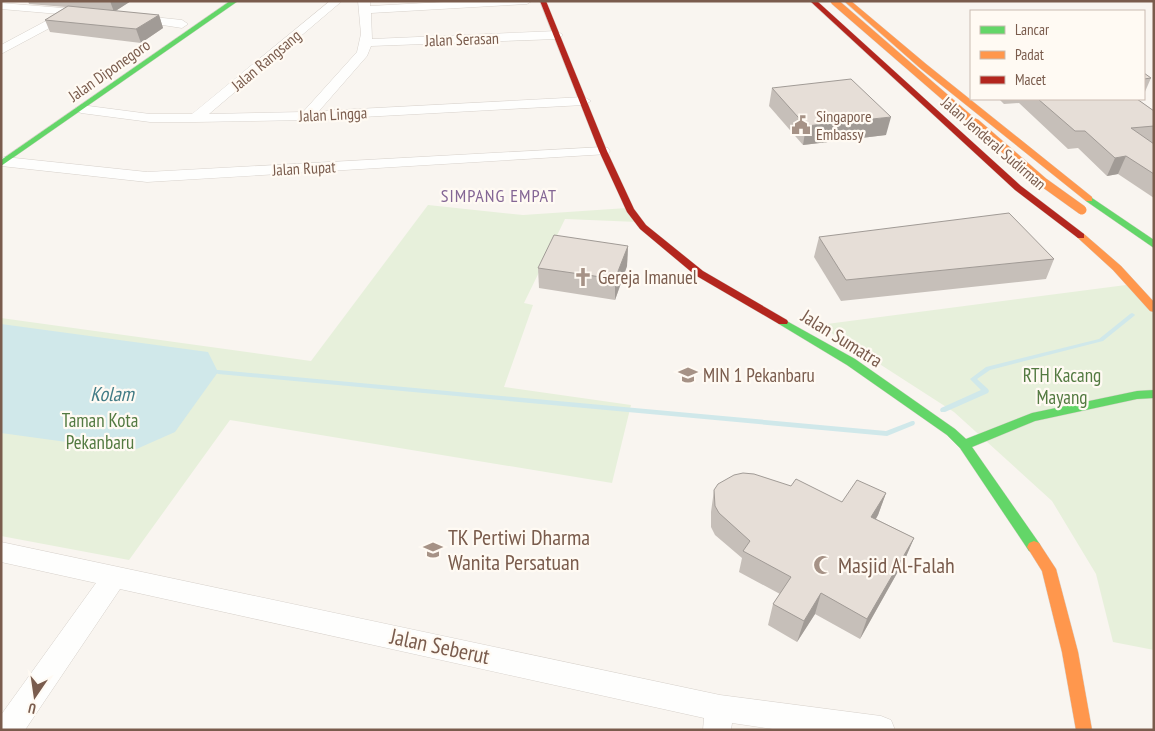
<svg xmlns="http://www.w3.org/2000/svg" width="1155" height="731" viewBox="0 0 1155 731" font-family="'PT Sans Narrow',sans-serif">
<rect width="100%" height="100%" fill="#f9f5f0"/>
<g fill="#e7f0db">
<polygon points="428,205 523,215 627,208 638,222 565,219 524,303 533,305 504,387 631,405 612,483 230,420 129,560 1,536 1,318 311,361"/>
<polygon points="1126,285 1154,311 1154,650 1113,642 1096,574 1052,501 954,412 819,325"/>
</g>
<polygon fill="#d0e8ea" points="1,324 208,352 218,372 175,432 132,451 1,433"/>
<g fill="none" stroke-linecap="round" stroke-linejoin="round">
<g fill="#d0e8ea" fill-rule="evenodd">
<polygon points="1132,313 1134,314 1135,315 1134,316 1103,341 990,370 977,379 988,389 989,391 988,393 945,412 941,412 940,410 941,408 981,390 970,379 986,367 1099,339 1130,314"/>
<polygon points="216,370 218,370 886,431 912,421 914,421 915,423 914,425 887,436 218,374 215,372"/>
</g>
<g stroke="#d7d1cb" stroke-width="1">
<g id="street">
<polygon points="330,1 342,1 209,114 303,112 357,52 361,34 358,1 370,1 370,6 462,1 532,1 527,4 371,13 372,39 557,31 563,35 557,39 371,46 367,56 319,111 584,97 591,101 584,105 307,120 195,122 150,122 81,113 74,109 81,105 150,114 192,114"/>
<polygon points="1,3 88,10 94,13 88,16 74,15 1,54 1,45 59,14 1,9"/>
<polygon points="134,15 182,20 188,24 182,28 130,20 128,18 130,16"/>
<polygon points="603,147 608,148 610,151 608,154 147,182 1,166 1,158 5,157 147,172"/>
<polygon points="1,542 720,695 881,716 891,720 895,730 780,730 732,723 731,730 703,730 704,718 120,589 25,730 1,730 1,715 96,583 1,562"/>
</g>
</g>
<g stroke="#d9d2cb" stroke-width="1">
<g id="fast">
<polygon points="230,1 238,1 1,166 1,160"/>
<polygon points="1089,196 1154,240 1154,248 1086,201 1085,199"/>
<polygon points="783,319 855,359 955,429 966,439 1032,413 1137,391 1154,390 1154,398 1137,399 1035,421 972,447 1039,543 1041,547 1039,551 1034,553 1029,551 960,448 947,435 847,365 779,324 778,322 779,320"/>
</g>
</g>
<g stroke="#d9d2cb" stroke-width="1">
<g id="slow">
<polygon points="844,1 851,1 926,64 1092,197 1092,201 1086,201 920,68"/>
<polygon points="1081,233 1084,234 1121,266 1154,302 1154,312 1150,311 1113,270 1078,238 1076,236"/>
<polygon points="1034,541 1039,543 1056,569 1078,652 1092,730 1076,730 1062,652 1042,571 1027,547 1029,543"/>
</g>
</g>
<g stroke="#d9d2cb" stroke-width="1">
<g id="jam">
<polygon points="540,1 546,1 607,151 634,209 646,225 703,271 787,320 788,322 787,324 779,324 695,275 640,229 627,212 599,151"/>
<polygon points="810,1 817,1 1021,186 1084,234 1084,238 1078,238 1015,190"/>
</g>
</g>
<use href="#street" fill="#fefefd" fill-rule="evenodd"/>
<use href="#fast" fill="#63d668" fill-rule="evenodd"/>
<use href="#slow" fill="#ff974d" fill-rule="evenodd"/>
<use href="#jam" fill="#b3261e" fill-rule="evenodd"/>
<g stroke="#dad1cc" stroke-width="8" stroke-linecap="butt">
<polyline id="slow-bridge-far1" points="834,1 976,124"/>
</g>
<g stroke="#dad1cc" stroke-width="10" stroke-linecap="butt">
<polyline id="slow-bridge" points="975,123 1043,182 1082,210"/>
</g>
<use href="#slow-bridge-far1" stroke="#ff974d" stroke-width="7"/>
<use href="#slow-bridge" stroke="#ff974d" stroke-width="9"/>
</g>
<g fill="#c6bfb9">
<polygon points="28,1 131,1 115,11 159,15 163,28 141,43 50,32 45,20 66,7 29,4"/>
<polygon points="1144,73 1151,78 1144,94"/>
<polygon points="772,88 886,135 803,145 769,106"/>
<polygon points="999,99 1137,99 1154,111 1154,143 1153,143 1154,144 1154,198 1118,174 1107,176 1078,148 1068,149 1019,103 1004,104"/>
<polygon points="819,237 1054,259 1046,279 841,301 814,257"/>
<polygon points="628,246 627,266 615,300 539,288 538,268"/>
<polygon points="714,490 842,502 886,493 878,515 876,519 914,538 905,559 860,639 815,614 797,642 768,625 773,604 780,594 739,572 742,558 715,535 711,527 711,512"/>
</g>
<g fill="#a19b96">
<polygon points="110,1 131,1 114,12"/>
<polygon points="159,15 163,28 141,43 136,29"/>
<polygon points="891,117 886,135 803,145 806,126"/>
<polygon points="1126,156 1118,174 1107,176 1115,158"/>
<polygon points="628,246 627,266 615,300 615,279"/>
<polygon points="886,493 878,515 864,538 871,517"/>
<polygon points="914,538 905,559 860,639 867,619"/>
<polygon points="821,593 815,614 797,642 804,621"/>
</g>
<g fill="#e6ded7" stroke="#a19b96">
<polygon points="68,6 159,15 136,29 45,20"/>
<polygon points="1144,73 1151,78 1144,79"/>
<polygon points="851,79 891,117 806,126 772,88"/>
<polygon points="1038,99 1137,99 1154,111 1154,126 1131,128 1154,144 1154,174 1126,156 1115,158 1085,131 1075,131"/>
<polygon points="1009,213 1054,259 846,280 819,237"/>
<polygon points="554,235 628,246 615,279 538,268"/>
<polygon points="743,473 754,474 791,486 796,479 842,502 857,480 886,493 871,517 914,538 867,619 821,593 804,621 773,604 791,577 743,551 750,541 719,513 715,506 714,490 718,484 734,475"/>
</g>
<defs>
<g id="civic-bare" transform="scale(1.5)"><path d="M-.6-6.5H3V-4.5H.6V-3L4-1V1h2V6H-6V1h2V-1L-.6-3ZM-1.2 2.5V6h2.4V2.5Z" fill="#a69286" stroke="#fffaf3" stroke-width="2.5" paint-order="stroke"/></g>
<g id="church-bare" transform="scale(1.5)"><path d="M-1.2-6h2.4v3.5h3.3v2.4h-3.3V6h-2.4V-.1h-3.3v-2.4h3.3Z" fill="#a69286" stroke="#fffaf3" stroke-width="2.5" paint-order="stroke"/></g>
<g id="school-bare" transform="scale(1.5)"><path d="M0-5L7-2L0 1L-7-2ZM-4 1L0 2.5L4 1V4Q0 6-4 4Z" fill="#a69286" stroke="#fffaf3" stroke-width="2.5" paint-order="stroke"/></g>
<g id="mosque-bare" transform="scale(1.5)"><path d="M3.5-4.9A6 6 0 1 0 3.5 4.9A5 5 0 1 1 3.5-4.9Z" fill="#a69286" stroke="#fffaf3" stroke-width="2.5" paint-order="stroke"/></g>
</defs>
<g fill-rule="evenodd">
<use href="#civic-bare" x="801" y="125"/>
<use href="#church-bare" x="583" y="277"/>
<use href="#school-bare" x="688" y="375"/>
<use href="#school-bare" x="433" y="550"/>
<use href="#mosque-bare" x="823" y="565"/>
</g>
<g text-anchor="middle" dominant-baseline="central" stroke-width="4.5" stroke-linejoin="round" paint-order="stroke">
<g font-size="16" fill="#7a5c4d" stroke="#fffaf3">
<text transform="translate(462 39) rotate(-2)">Jalan Serasan</text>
<text transform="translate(266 60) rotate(-40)">Jalan Rangsang</text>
<text transform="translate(109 70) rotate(-35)">Jalan Diponegoro</text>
<text transform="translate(333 114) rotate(-3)">Jalan Lingga</text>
<text transform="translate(994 143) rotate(41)">Jalan Jenderal Sudirman</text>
<text transform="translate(304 168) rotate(-3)">Jalan Rupat</text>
</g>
<g font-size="16" fill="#7a5c4d" stroke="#fffaf3" text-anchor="start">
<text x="816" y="116">Singapore<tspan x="816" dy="18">Embassy</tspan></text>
</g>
<g font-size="18" letter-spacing="1" fill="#846695" stroke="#fffaf3">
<text x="499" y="195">SIMPANG EMPAT</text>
</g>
<g font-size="19" fill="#7a5c4d" stroke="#fffaf3" text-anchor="start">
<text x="598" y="277">Gereja Imanuel</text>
<text x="703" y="375">MIN 1 Pekanbaru</text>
</g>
<g font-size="19" fill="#7a5c4d" stroke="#fffaf3">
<text transform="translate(842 338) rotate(32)">Jalan Sumatra</text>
</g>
<g font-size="19" fill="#537a41" stroke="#fffaf3">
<text x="1062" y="375">RTH Kacang<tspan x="1062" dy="22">Mayang</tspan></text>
<text x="100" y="420">Taman Kota<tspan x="100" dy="22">Pekanbaru</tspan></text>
</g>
<g font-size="20" font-style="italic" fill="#437c86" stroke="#fffaf3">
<text x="112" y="394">Kolam</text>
</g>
<g font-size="22" fill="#7a5c4d" stroke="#fffaf3" text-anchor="start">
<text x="448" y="537">TK Pertiwi Dharma<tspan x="448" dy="25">Wanita Persatuan</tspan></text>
<text x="838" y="565">Masjid Al-Falah</text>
</g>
<g font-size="22" fill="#7a5c4d" stroke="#fffaf3">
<text transform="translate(440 646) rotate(12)">Jalan Seberut</text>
</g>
</g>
<rect width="1155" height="731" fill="none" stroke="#7a5c4d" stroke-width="5"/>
<rect x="970" y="10" width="175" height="90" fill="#fffaf3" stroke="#cabbb1"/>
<rect x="980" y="26" width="25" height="8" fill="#63d668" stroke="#cabbb1"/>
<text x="1015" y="35" font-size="15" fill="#7a5c4d">Lancar</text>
<rect x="980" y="51" width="25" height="8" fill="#ff974d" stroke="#cabbb1"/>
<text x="1015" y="60" font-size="15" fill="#7a5c4d">Padat</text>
<rect x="980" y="76" width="25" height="8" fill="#b3261e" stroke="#cabbb1"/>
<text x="1015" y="85" font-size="15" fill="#7a5c4d">Macet</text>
<g transform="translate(35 696) rotate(193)" stroke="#fffaf3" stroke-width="4" paint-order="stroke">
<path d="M0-4L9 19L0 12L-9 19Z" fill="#7a5c4d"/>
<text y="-8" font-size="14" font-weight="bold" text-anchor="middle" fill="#7a5c4d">U</text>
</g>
</svg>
